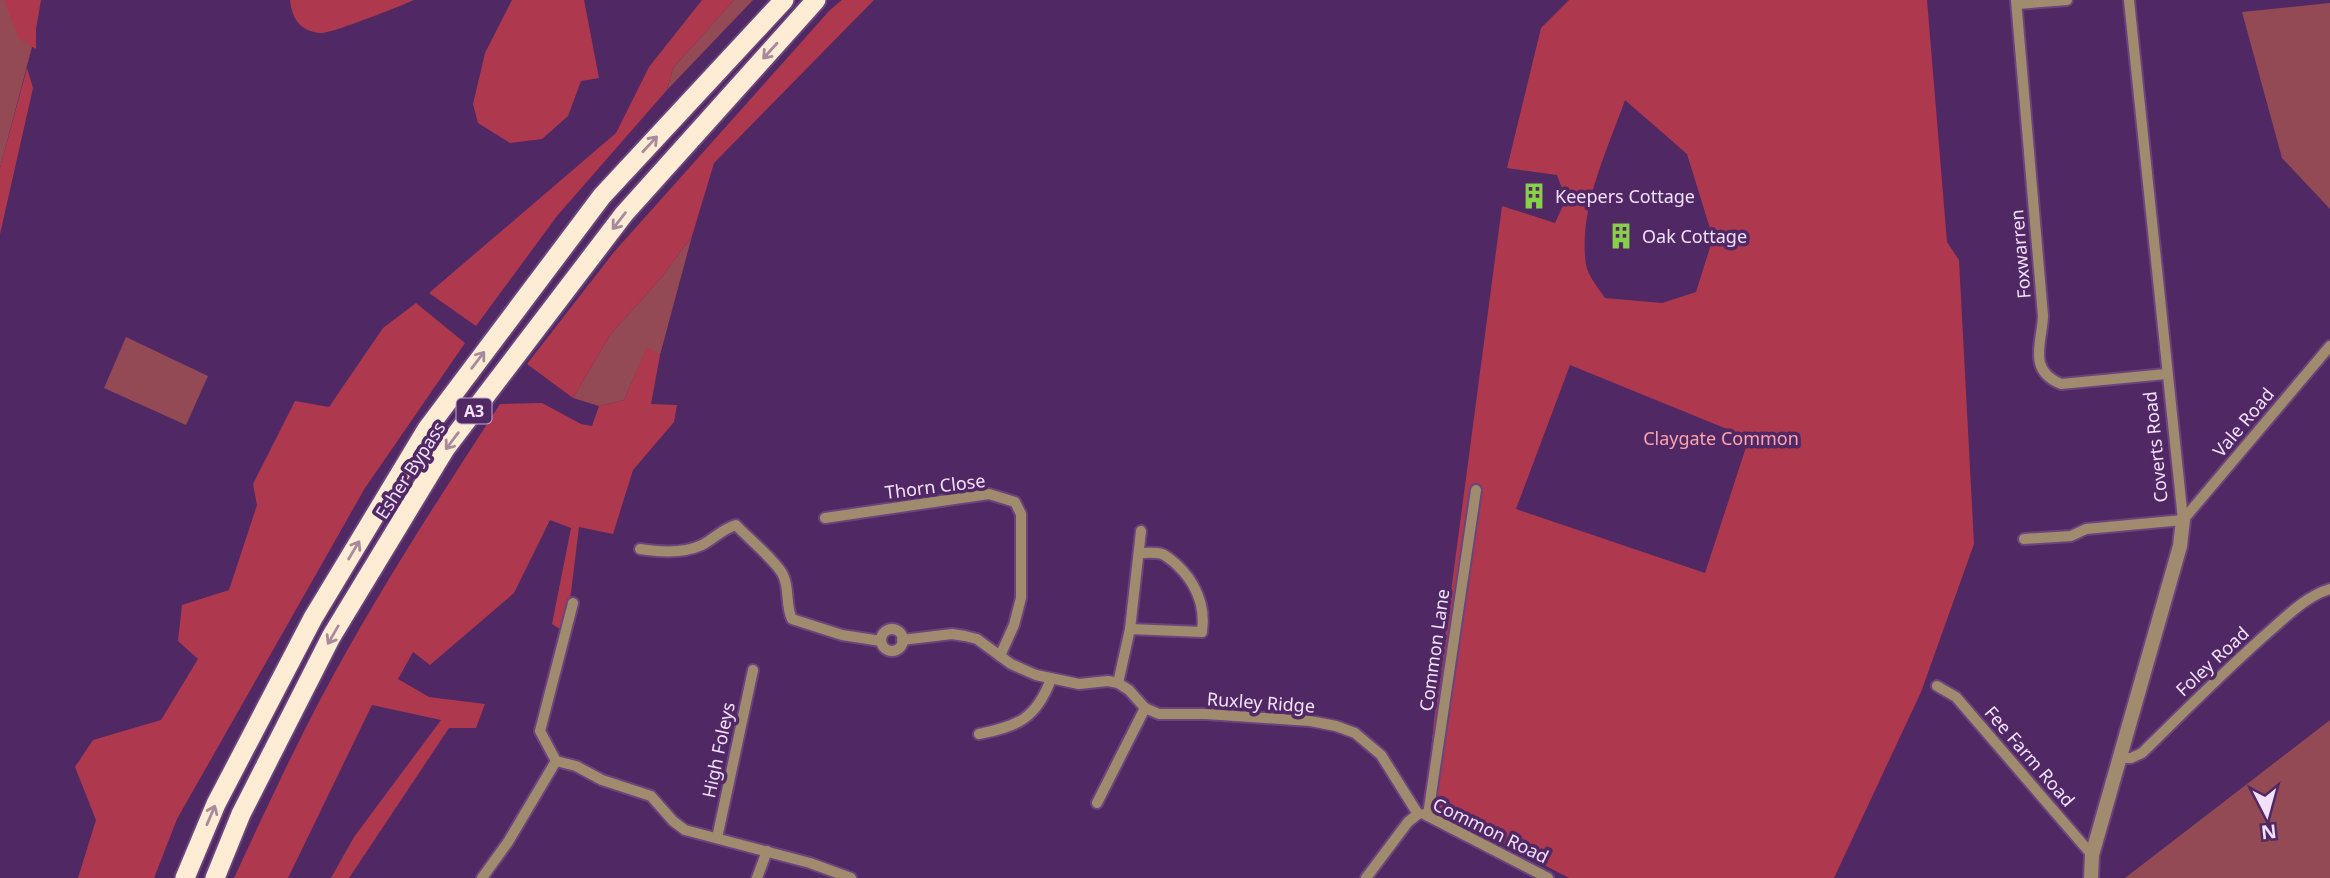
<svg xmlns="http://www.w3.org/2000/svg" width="2330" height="878" viewBox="0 0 2330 878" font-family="'Noto Sans',sans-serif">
<rect width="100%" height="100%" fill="#502864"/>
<g fill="#934a54">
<polygon points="0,0 11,0 32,47 0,168"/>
<polygon points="734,0 753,0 667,90 673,68"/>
<polygon points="2330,3 2330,209 2282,158 2242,12"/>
<polygon points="692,236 660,355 647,348 624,400 599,406 573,398 610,335 661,278"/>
<polygon points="126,337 208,376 186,425 104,388"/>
<polygon points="2330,720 2330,878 2125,878"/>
</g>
<g fill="#ae394f" fill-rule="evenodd">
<polygon points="4,0 41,0 36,29 36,49 19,39"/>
<path d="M290 0H414C400 6 331 34 320 33 299 31 292 18 290 0Z"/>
<polygon points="512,0 584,0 599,78 581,81 568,116 542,139 510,143 478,123 473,104 485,53"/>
<polygon points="702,0 734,0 673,68 667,90 557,216 476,326 429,293 616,133 649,67"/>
<polygon points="842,0 874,0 714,163 692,236 661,278 610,335 573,398 527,364 614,252 830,10"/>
<path d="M1569 0H1927L1947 242 1959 260 1974 544 1921 692 1834 878H1569L1426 803 1434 720 1502 206 1555 223 1566 199 1557 175 1507 168 1541 28ZM1625 100 1687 154 1713 238 1696 292 1662 303 1605 298C1599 289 1588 276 1586 265 1578 209 1607 151 1625 100ZM1570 365 1749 438 1705 573 1516 509Z"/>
<polygon points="27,68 33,88 0,234 0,168"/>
<polygon points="416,303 465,343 365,488 177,819 154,878 78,878 96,820 75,767 93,740 161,720 198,659 178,641 182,605 229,590 257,505 253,484 295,401 329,407 383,328"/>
<path d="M647 347 660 355 651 404 677 405 674 422 633 470 613 534 579 527 566 633 552 624 571 528 550 520 514 593 430 665 413 652 398 679 429 697 485 704 476 728H449L349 878H331L354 837 441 720 372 705 288 878H234C262 818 289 759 320 700 374 598 437 501 500 404L542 403 581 424 592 426 599 406 624 400Z"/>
</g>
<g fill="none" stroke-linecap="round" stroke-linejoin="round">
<g stroke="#6a457c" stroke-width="14">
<g id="minor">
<path d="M2016 0 2043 316C2042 343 2027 370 2061 384L2166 374"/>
<polyline points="2129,0 2183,520"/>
<polyline points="2017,4 2067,0"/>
<polyline points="825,518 989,494 1015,502 1021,514 1021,598 1014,625 1000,656"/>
<polyline points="2183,520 2330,346"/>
<polyline points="2024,539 2071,536 2086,529 2183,520"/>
<path d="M640 549C659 552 683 554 702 545 714 539 722 529 736 525 746 536 778 563 783 575 790 589 785 605 792 619L842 635 881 641"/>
<path d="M1130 629 1202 632C1206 605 1195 581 1175 563 1171 560 1167 556 1162 554 1155 552 1147 553 1140 553"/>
<circle cx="892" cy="640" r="11"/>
<polyline points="902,640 952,634 965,636 977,639 1011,664 1036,675 1079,684 1108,681 1118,683 1129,690 1145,708 1159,714 1206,714 1310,721 1336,726 1355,733 1381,755 1418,814"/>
<polyline points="1118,683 1130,629 1141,531"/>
<polyline points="1937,686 1956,697 2092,855"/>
<path d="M979 734C1018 726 1036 719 1051 679"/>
<path d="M2121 758H2131L2142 753C2185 711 2227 668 2272 629 2290 613 2307 596 2330 589"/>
<polyline points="556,761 576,766 602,780 651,796 673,821 685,830 810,863 851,878"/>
<polyline points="556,761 540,731 573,603"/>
<polyline points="1097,803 1145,708"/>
<polyline points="1424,814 1548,878"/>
<polyline points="1428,815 1476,490"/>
<polyline points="717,838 753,670"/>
<polyline points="482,878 508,842 556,761"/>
<polyline points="757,878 767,851"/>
<polyline points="1366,878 1408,822 1418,814"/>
</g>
</g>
<g stroke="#6a457c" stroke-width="18">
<polyline id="tertiary" points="2091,878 2092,855 2180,546 2183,520"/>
</g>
<g stroke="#6a457c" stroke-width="23">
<g id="trunk">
<polyline points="185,878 216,804 313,618 427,429 602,196 784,0"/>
<polyline points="215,878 241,814 331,637 445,449 624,214 816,0"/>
</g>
</g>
<use href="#minor" stroke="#a18b6f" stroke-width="10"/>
<use href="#tertiary" stroke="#a18b6f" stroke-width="14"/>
<use href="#trunk" stroke="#ffecd5" stroke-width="19"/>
</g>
<defs><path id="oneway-shaft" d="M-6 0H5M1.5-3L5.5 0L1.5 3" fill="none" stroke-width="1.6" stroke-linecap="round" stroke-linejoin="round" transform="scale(1.75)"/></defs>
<g stroke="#a88a9c">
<use href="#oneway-shaft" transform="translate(770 51) rotate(132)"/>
<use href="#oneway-shaft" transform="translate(650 144) rotate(-47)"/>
<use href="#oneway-shaft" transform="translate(619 221) rotate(128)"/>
<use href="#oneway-shaft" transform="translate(478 360) rotate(-53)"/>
<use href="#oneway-shaft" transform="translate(452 441) rotate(127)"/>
<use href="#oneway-shaft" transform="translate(354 550) rotate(-59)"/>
<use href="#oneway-shaft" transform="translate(333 635) rotate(120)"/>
<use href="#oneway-shaft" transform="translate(211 815) rotate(-67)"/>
</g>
<defs>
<g id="building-bare" transform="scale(2.1)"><path d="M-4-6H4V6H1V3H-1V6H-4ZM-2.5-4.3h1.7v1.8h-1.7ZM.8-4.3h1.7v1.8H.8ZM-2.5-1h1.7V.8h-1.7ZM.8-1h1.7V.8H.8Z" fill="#88cf4a" stroke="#502864" stroke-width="2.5" paint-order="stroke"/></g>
</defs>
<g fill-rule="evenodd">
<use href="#building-bare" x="1534" y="196"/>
<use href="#building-bare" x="1621" y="236"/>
</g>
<g text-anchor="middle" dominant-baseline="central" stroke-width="7" stroke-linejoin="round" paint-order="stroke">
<rect fill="#502864" stroke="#c1a9cf" stroke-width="2" x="456.5" y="398.5" width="35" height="25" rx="5"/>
<g font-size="16" font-weight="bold" fill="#f2e0fd">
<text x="474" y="411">A3</text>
</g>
<g font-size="18" fill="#f2e0fd" stroke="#502864" text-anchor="start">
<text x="1555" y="196">Keepers Cottage</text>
<text x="1642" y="236">Oak Cottage</text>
</g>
<g font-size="18" fill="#f2e0fd" stroke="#502864">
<text transform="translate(2020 254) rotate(-95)">Foxwarren</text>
<text transform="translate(2243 422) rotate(-50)">Vale Road</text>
<text transform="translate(2155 447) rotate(-96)">Coverts Road</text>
<text transform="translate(410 470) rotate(-57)">Esher Bypass</text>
<text transform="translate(935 486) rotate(-7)">Thorn Close</text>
<text transform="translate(1434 650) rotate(-82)">Common Lane</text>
<text transform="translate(2212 661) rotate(-43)">Foley Road</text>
<text transform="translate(1261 702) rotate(4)">Ruxley Ridge</text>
<text transform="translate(718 750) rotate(-78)">High Foleys</text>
<text transform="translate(2030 756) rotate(49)">Fee Farm Road</text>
<text transform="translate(1491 830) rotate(26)">Common Road</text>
</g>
<g font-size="18" fill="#ffa3ac" stroke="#502864">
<text x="1721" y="438">Claygate Common</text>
</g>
</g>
<g transform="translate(2267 815) rotate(174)" stroke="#502864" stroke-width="5" paint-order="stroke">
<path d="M0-5L12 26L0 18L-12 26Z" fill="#f2e0fd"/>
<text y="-10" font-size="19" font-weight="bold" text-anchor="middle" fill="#f2e0fd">N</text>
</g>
</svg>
